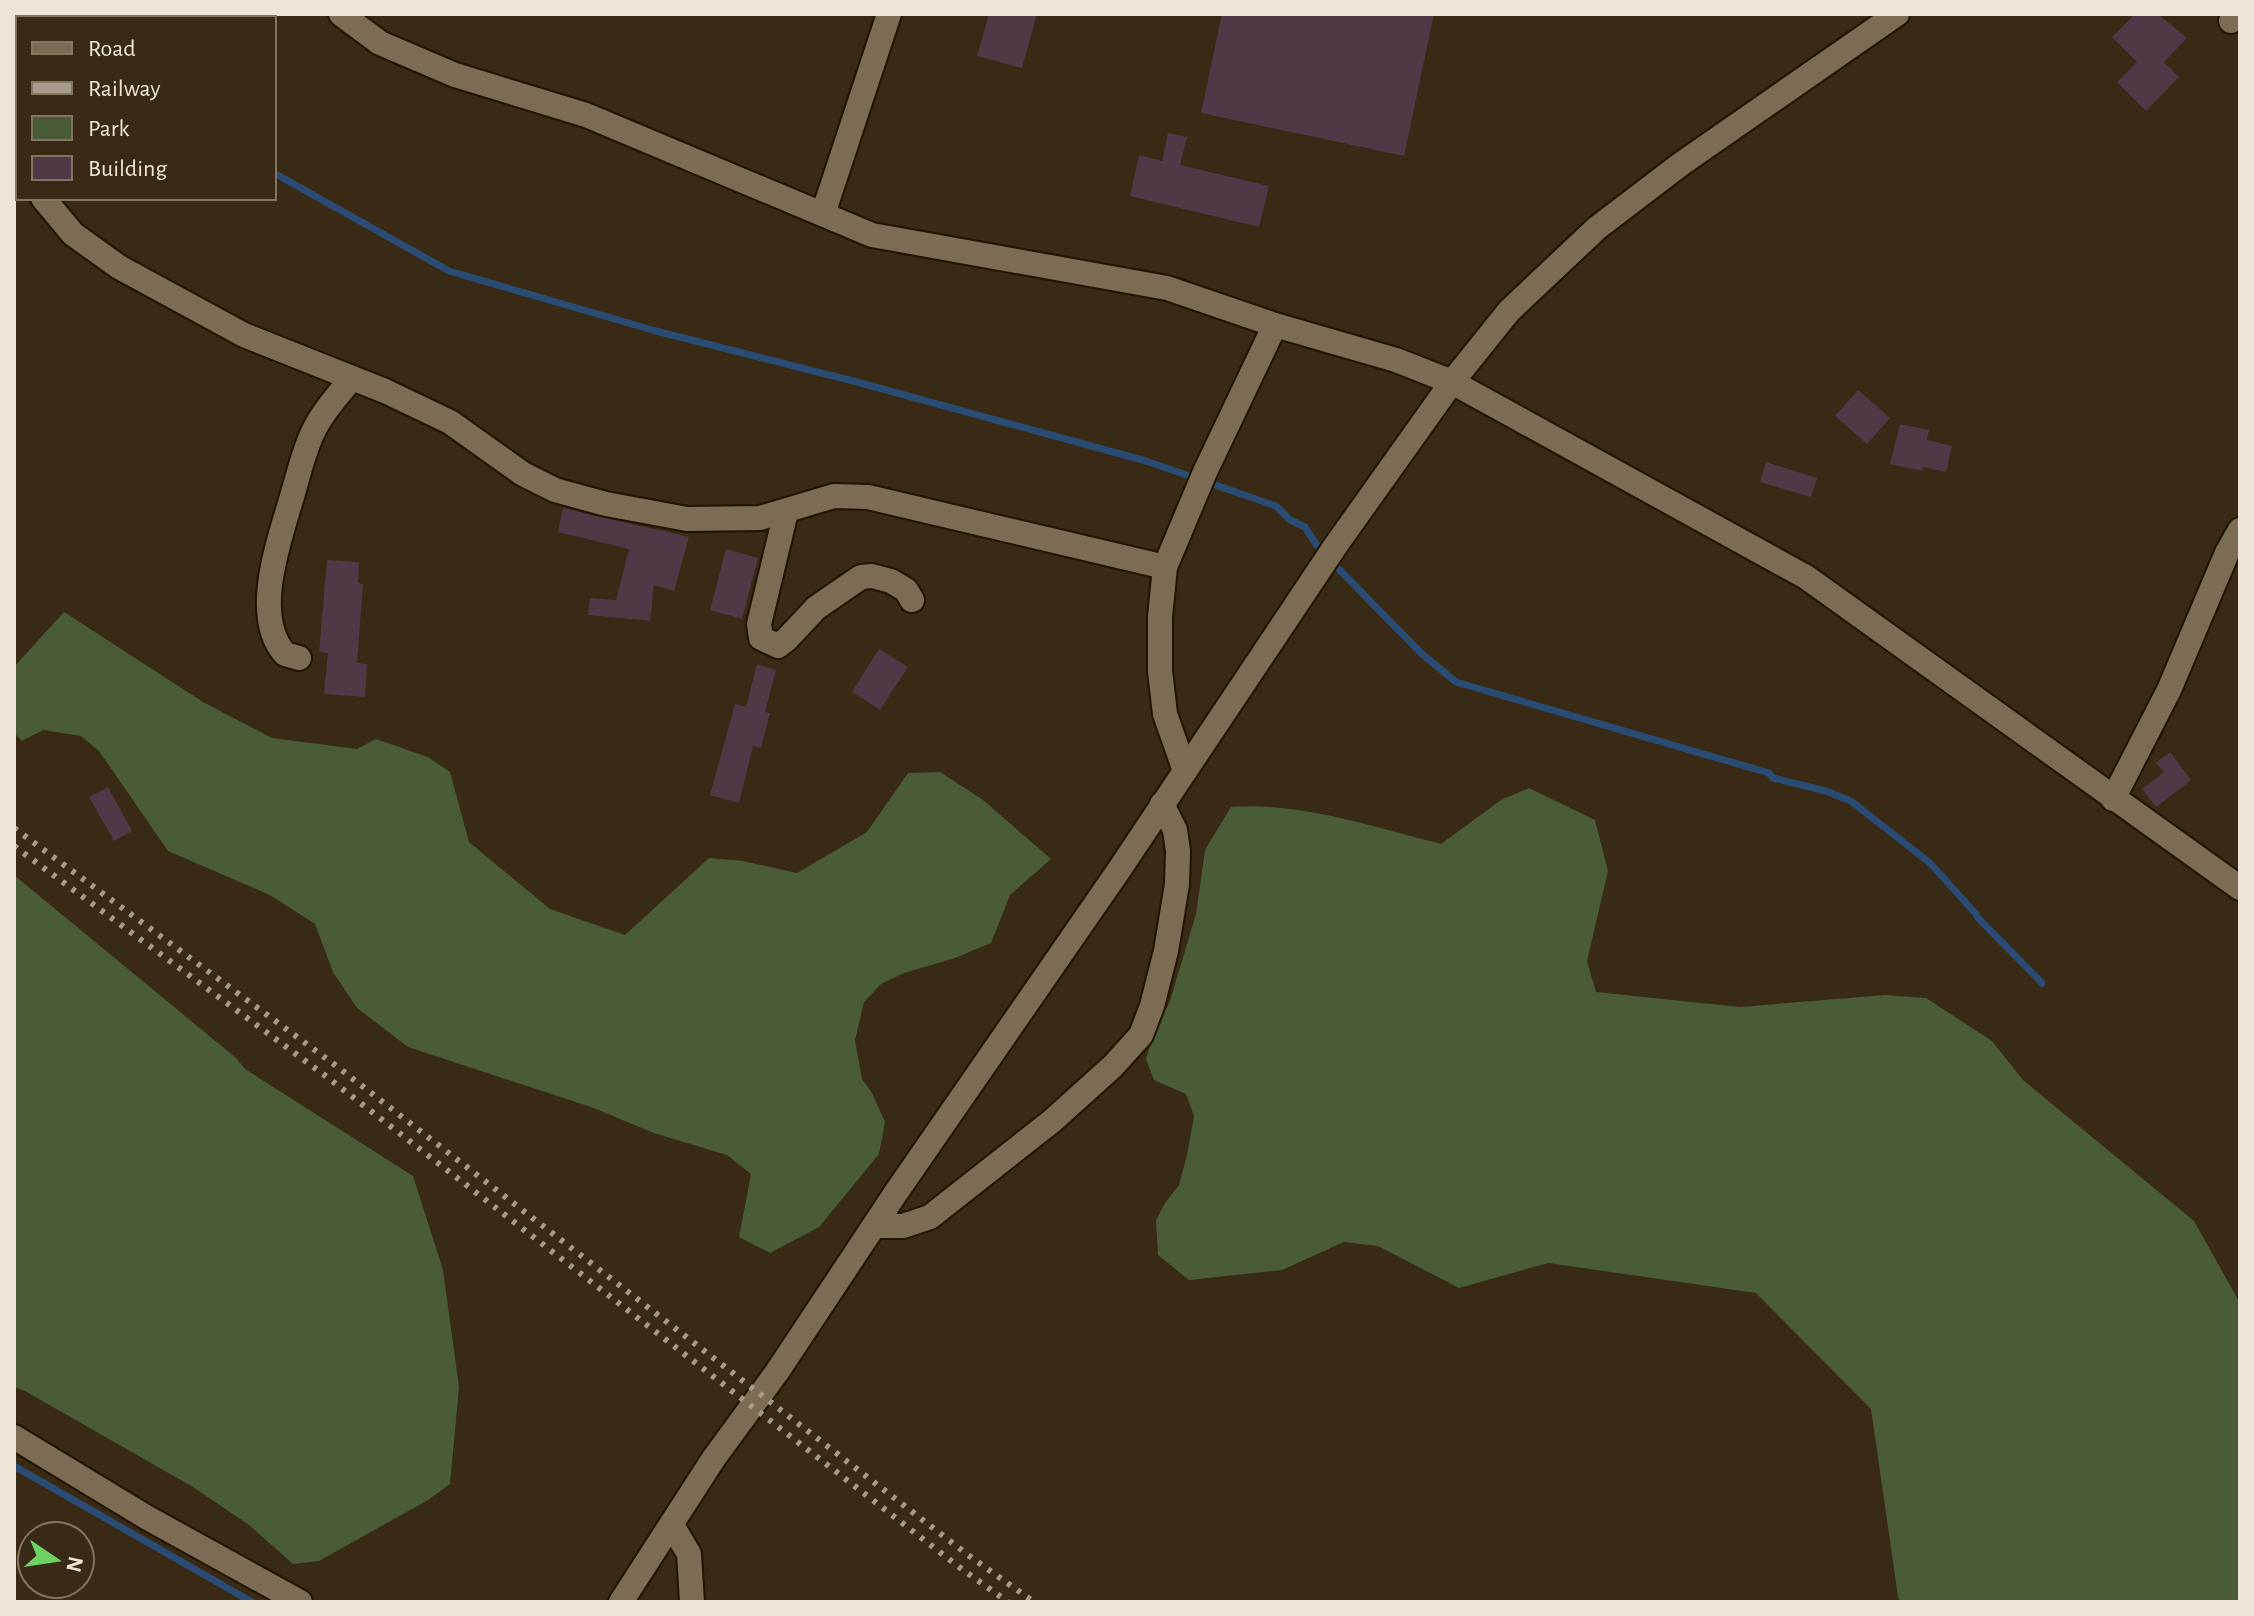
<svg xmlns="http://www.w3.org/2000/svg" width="2254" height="1616" viewBox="0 0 2254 1616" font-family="'Alegreya Sans',sans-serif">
<rect width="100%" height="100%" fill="#382a14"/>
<g fill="#495c35">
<polygon points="64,612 203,702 272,738 357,749 376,739 428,757 450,772 469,842 550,909 625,935 709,858 743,861 797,873 867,832 908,773 940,772 983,800 1051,859 1010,895 991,943 955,958 904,973 881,984 864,1002 855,1040 862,1079 872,1093 885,1122 879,1154 819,1227 770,1253 739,1237 751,1174 727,1155 654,1133 591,1107 408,1047 357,1008 333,972 315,924 270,895 168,851 99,751 81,736 43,730 22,741 14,733 14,667"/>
<path d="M1529 788 1595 820 1608 871 1587 961 1596 992 1740 1007 1885 995 1926 998 1992 1041 2023 1080 2194 1221 2240 1303V1602H1901L1898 1597 1871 1409 1756 1293 1548 1263 1459 1288 1378 1246 1344 1242 1282 1270 1189 1280 1158 1255 1156 1220 1165 1203 1179 1185 1187 1155 1194 1116 1186 1094 1154 1080 1146 1059 1154 1034 1170 1001 1196 914 1205 850 1231 807C1302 802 1373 827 1441 844L1501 800Z"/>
<polygon points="14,875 236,1058 245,1069 413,1176 443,1270 459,1387 450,1484 428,1500 319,1561 293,1564 249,1525 193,1487 25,1391 14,1387"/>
</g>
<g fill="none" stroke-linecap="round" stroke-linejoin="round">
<g stroke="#2a4b73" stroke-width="7">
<polyline points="14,26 18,28"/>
<polyline points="274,173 449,271 656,331 857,382 1146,461 1276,506 1290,520 1305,527 1320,550 1421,653 1456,682 1769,773 1773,778 1826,791 1851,801 1930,863 1976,914 1978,918 2042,983"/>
<polyline points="14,1466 252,1602"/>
</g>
</g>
<g fill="#513846">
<polygon points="989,14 1037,14 1022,68 977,56"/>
<polygon points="1222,14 1434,14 1404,156 1201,113"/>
<polygon points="2135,14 2158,14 2187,38 2164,62 2179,77 2146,111 2117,82 2137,62 2112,37"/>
<polygon points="1168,133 1187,137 1180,165 1269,186 1259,227 1130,196 1139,155 1162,161"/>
<polygon points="1858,390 1890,418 1867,444 1835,416"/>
<polygon points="1900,424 1929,430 1927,440 1952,446 1946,472 1923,467 1922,471 1890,464"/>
<polygon points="1766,462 1817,478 1811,497 1760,482"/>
<polygon points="563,508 689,537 674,591 654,585 650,621 588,615 590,598 616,600 629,549 558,532"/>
<polygon points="726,549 758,558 742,619 710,610"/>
<polygon points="327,560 359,562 358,583 363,584 357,663 367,664 365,697 324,694 328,653 319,652"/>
<polygon points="879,649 908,667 880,710 852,692"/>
<polygon points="757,664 776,670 765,712 770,713 761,748 753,746 739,803 710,795 735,704 746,707"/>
<polygon points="2170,752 2191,780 2156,807 2142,789 2164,772 2156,763"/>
<polygon points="108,787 132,831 114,841 89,797"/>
</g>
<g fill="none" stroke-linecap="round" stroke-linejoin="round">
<g stroke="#1f1300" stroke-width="28">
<g id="minor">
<polyline points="341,14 380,43 455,75 586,115 872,235 1167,288 1275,325 1396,360 1452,382 1806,577 2240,888"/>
<polyline points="100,18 102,14"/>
<polyline points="2231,21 2238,14"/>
<polyline points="14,147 18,154"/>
<polyline points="43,198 73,234 119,267 244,335 385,391 450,422 523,474 555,490 606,504 687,519 760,518 834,496 868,497 1165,567"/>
<polyline points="823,214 889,14"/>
<polyline points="786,512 759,624 761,638 778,646 787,639 816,608 861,577 872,576 891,581 906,590 912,600"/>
<path d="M299 658 285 654C250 615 281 536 293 493 300 470 304 449 315 428 324 410 339 394 352 378"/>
<polyline points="1185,771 1165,714 1160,671 1160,617 1165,567 1205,472 1275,325"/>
<polyline points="2113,799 2169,690 2227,553 2240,530"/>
<polyline points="874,1226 903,1226 930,1217 1052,1121 1113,1066 1141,1035 1152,1006 1166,951 1177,884 1178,851 1175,830 1162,804"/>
<polyline points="14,1437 146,1517 300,1602"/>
<polyline points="672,1525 689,1554 692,1602"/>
<polyline points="621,1602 714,1458 777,1372 895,1194 1119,870 1336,545 1452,382 1509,311 1597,228 1681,164 1897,14"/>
</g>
</g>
<use href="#minor" stroke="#7c6c54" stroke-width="24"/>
<g stroke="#a69b8a" stroke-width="6" stroke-dasharray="4 8" stroke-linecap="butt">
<polyline points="14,828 335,1065 968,1555 1034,1602"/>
<polyline points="14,846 327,1077 959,1567 1008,1602"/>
</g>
</g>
<rect width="2254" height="1616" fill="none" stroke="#eee5d7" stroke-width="32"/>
<rect x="16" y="16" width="260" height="184" fill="#382a14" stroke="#817562" stroke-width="2"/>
<rect x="32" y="42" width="40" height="12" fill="#7c6c54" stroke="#817562" stroke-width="2"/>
<text x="88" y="56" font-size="24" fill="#eee5d7">Road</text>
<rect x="32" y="82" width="40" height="12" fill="#a69b8a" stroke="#817562" stroke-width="2"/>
<text x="88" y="96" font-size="24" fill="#eee5d7">Railway</text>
<rect x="32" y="116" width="40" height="24" fill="#495c35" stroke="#817562" stroke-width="2"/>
<text x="88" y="136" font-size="24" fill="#eee5d7">Park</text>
<rect x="32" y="156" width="40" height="24" fill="#513846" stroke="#817562" stroke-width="2"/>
<text x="88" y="176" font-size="24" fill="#eee5d7">Building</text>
<g transform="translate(56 1560) rotate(103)"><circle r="38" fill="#382a14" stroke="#817562" stroke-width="2"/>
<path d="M0-6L14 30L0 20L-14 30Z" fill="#6cd362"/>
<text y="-12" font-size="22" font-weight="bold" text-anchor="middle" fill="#eee5d7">N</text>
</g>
</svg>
